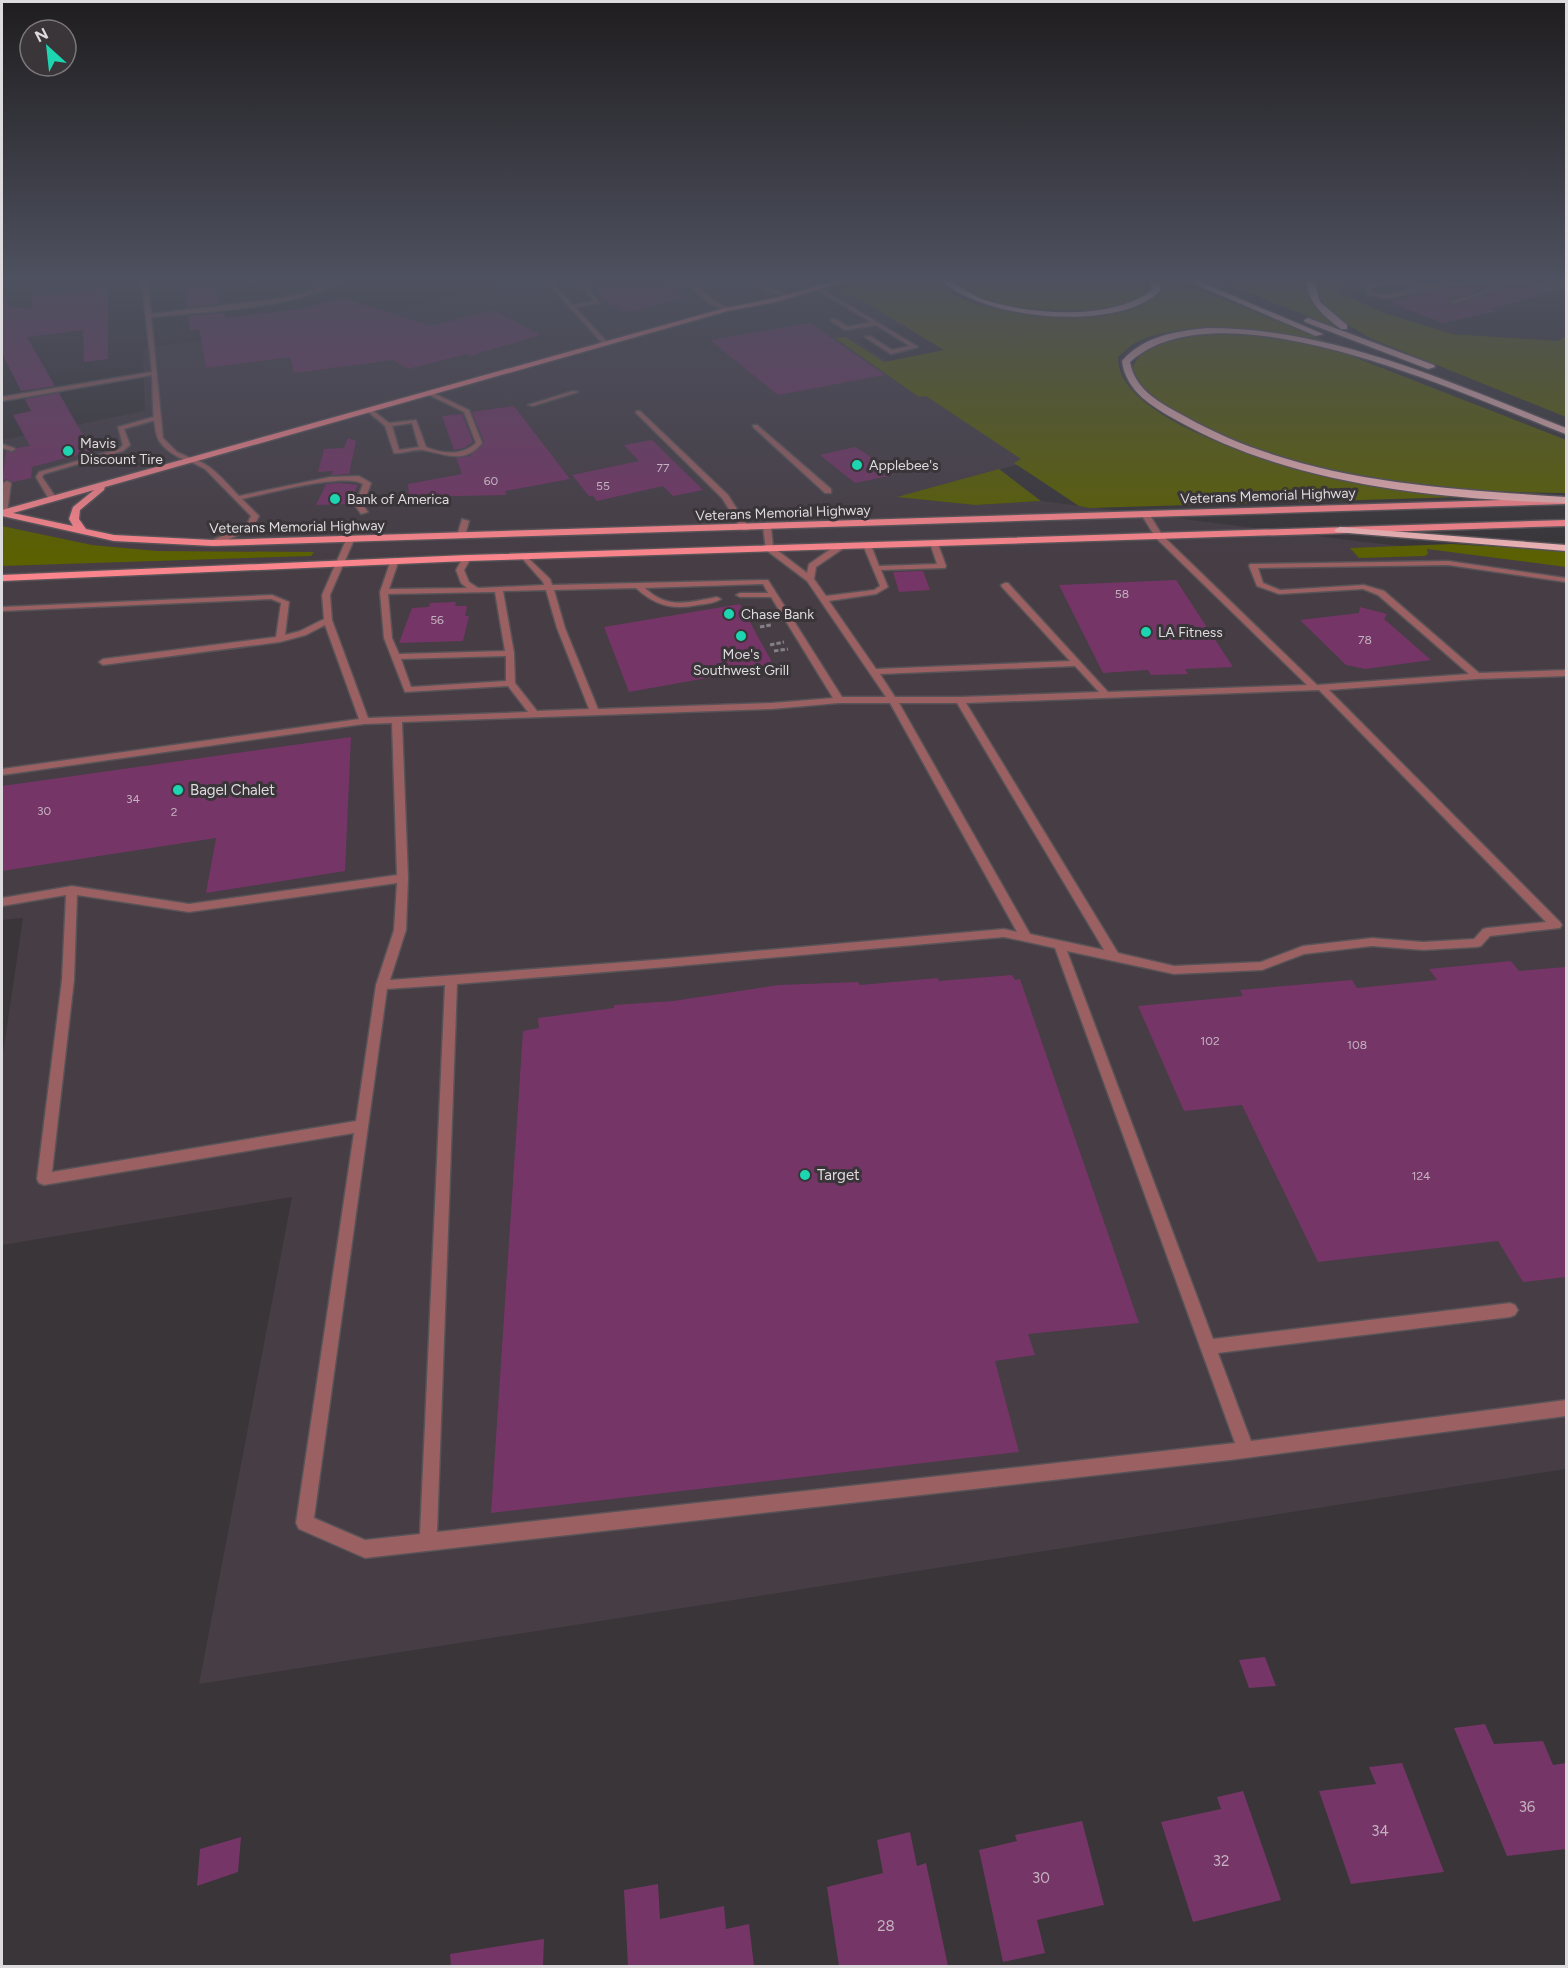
<svg xmlns="http://www.w3.org/2000/svg" width="1568" height="1968" viewBox="0 0 1568 1968" font-family="Figtree,sans-serif">
<rect width="100%" height="100%" fill="#393539"/>
<polygon fill="#463d45" points="524,281 850,281 916,320 855,340 1038,459 899,497 975,505 1041,501 1364,542 1566,563 1566,1469 199,1684 292,1197 2,1245 2,1060 23,918 2,920 2,440 145,411 143,348 341,323"/>
<g fill="#5b6001">
<path d="M855 281H940C961 320 1108 322 1144 304 1153 300 1158 294 1163 285L1160 281H1180L1342 348C1291 332 1180 315 1132 345 1127 348 1123 353 1118 357 1115 426 1316 477 1370 486 1400 491 1431 494 1461 497L1090 508 1079 506 1014 463 1021 459 926 396 919 397 835 338 845 337 884 362 944 350 851 294 842 296 833 290 838 289 835 287Z"/>
<path d="M952 281H1149L1151 289C1146 293 1141 298 1136 300 1099 318 1003 311 967 293 961 290 957 285 952 281Z"/>
<polygon points="1217,281 1306,281 1311,303 1341,329"/>
<path d="M1316 281H1337L1340 293 1387 314 1452 334 1558 341 1566 336V417L1370 338C1348 324 1318 311 1316 281Z"/>
<path d="M1214 333 1256 334 1301 341 1346 354 1566 440V493C1446 492 1309 481 1201 425 1181 414 1160 404 1144 387 1139 382 1136 374 1132 368 1148 336 1182 337 1214 333Z"/>
<polygon points="999,469 1041,501 975,505 897,497"/>
<polygon points="2,526 92,545 157,551 314,552 311,556 2,566"/>
<polygon points="1452,544 1566,551 1566,567 1427,549 1428,554 1425,556 1359,558 1350,548"/>
</g>
<g fill="#753667">
<polygon points="184,281 212,281 220,304 187,307"/>
<polygon points="586,281 664,281 683,298 630,312 607,302"/>
<polygon points="1483,281 1496,281 1487,288 1449,300 1448,303 1454,306 1517,283 1545,293 1559,291 1491,309 1497,311 1442,323 1390,302 1426,291"/>
<polygon points="108,288 108,359 84,362 83,330 27,337 55,386 21,391 2,353 2,292 10,307 31,309 33,296"/>
<polygon points="343,298 431,326 493,310 540,335 470,356 467,354 408,369 393,360 294,373 290,357 206,368 199,329 190,330 188,316 224,313 226,318 307,308"/>
<polygon points="810,323 885,375 778,395 710,340"/>
<polygon points="59,393 92,451 32,467 31,478 13,482 6,479 2,482 6,451 13,453 17,448 30,446 13,415 31,411 25,399"/>
<polygon points="514,406 570,479 505,491 506,495 409,497 408,484 462,474 456,458 470,456 484,442 472,412"/>
<polygon points="462,414 473,442 464,448 454,450 442,416"/>
<polygon points="348,438 356,441 349,474 331,475 333,471 318,472 324,449 344,448"/>
<polygon points="652,440 703,490 673,496 663,486 597,501 593,496 589,496 572,475 639,461 624,445"/>
<polygon points="855,447 865,453 894,475 855,483 820,455"/>
<polygon points="340,483 358,485 349,504 316,505 326,484"/>
<polygon points="923,571 930,590 899,592 893,572"/>
<polygon points="1176,580 1233,667 1185,669 1188,674 1151,675 1148,670 1103,673 1059,585"/>
<polygon points="456,602 455,606 467,606 465,616 469,616 463,641 399,643 412,608 429,607 430,603"/>
<polygon points="740,604 774,666 629,692 604,627"/>
<polygon points="1360,607 1387,614 1384,619 1431,660 1365,669 1346,665 1300,620 1359,613"/>
<polygon points="351,737 345,871 206,893 216,838 2,871 2,786"/>
<polygon points="1511,961 1519,971 1566,967 1566,1277 1523,1282 1498,1241 1318,1262 1242,1105 1184,1111 1138,1006 1243,996 1240,990 1352,980 1357,988 1437,980 1429,969"/>
<polygon points="1012,975 1015,980 1020,979 1139,1323 1028,1334 1035,1355 995,1361 1019,1452 491,1513 523,1031 539,1028 538,1018 614,1008 614,1005 673,1001 779,985 858,982 860,985 938,978 939,981"/>
<polygon points="1265,1657 1276,1686 1249,1688 1239,1660"/>
<polygon points="1485,1724 1494,1744 1543,1741 1553,1765 1566,1763 1566,1849 1507,1856 1454,1728"/>
<polygon points="1402,1763 1444,1872 1351,1884 1319,1791 1376,1784 1369,1767"/>
<polygon points="1243,1791 1281,1900 1193,1922 1161,1822 1221,1809 1217,1797"/>
<polygon points="1082,1821 1104,1905 1037,1920 1045,1953 1003,1962 979,1850 1017,1841 1015,1835"/>
<polygon points="910,1832 917,1866 926,1863 948,1966 839,1966 827,1887 883,1873 877,1840"/>
<polygon points="241,1837 238,1872 197,1886 200,1849"/>
<polygon points="658,1884 660,1919 724,1906 726,1929 749,1924 754,1966 628,1966 624,1890"/>
<polygon points="544,1939 543,1966 451,1966 450,1954"/>
</g>
<g fill="none" stroke-linecap="round" stroke-linejoin="round">
<g stroke="#575357" stroke-width="3">
<g id="service">
<polygon points="576,281 581,281 600,303 570,308 570,306 594,301"/>
<path d="M685 281H691L716 302 730 309C716 313 695 291 685 281Z"/>
<polygon points="755,281 760,281 767,287 793,296 790,298 763,289"/>
<polygon points="1382,281 1391,281 1372,288 1372,292 1388,295 1419,287 1397,281 1407,281 1426,286 1481,281 1426,289 1388,299 1367,294 1367,286"/>
<path d="M1505 281H1516C1495 289 1475 297 1453 304L1450 302 1488 290 1498 283Z"/>
<polygon points="1517,281 1526,281 1546,287 1566,284 1566,287 1546,291"/>
<polygon points="816,288 820,288 918,347 891,354 865,337 870,336 892,350 910,346 876,325 845,330 831,321 831,319 835,319 848,327 872,322 816,290"/>
<path d="M429 391 469 410 482 443C464 465 446 454 423 450 414 449 403 454 394 453L385 426 367 411V409H371L389 423 416 420 426 447C442 454 462 456 476 443L464 412 427 394ZM412 423 419 447 399 450 392 426Z"/>
<polygon points="573,391 578,392 533,406 528,405"/>
<polygon points="636,411 640,411 728,495 749,528 748,530 742,530 722,498 636,413"/>
<polygon points="157,416 159,417 159,419 124,429 130,445 123,451 44,474 42,477 57,499 50,501 36,477 39,472 119,449 123,445 118,427"/>
<polygon points="753,425 757,425 831,489 831,493 825,493 753,427"/>
<polygon points="2,444 14,448 15,449 12,451 2,448"/>
<path d="M189 459C208 459 226 483 239 496L330 477 359 476 371 483 363 505 368 512 361 514 355 505 363 484C345 472 266 494 242 499L259 516 252 529 216 545H210V541L246 526 251 516 205 469 189 461Z"/>
<polygon points="7,481 11,483 7,513 3,515 2,497 3,483"/>
<path d="M1142 512H1148L1162 535 1317 685 1469 674 1378 595 1363 589 1279 594 1257 586 1249 566 1250 564 1448 561 1566 578V582L1448 565 1258 568 1263 583 1280 590 1364 585 1384 591 1479 673 1566 670V676L1477 679 1329 690 1560 922 1562 925 1560 928 1490 936 1481 946 1477 947 1423 950 1372 946 1304 954 1262 970 1174 974 1067 951 1213 1339 1510 1303 1515 1305 1518 1310 1515 1315 1510 1317 1218 1353 1251 1441 1566 1400V1416L1230 1460 365 1558 299 1529 296 1523 354 1133 44 1185 39 1183 37 1179 62 980 66 895 2 906V898L72 886 189 904 397 875 392 723 364 724 2 775V769L359 719 325 625 306 635 280 642 103 665 99 662 103 659 276 637 281 603 271 599 2 611V607L272 595 289 602 285 635 300 631 324 619 322 595 346 540 350 538 354 540 330 595 332 620 368 718 528 712 508 686 405 692 384 638 380 592 391 560 395 558 399 560 389 589 467 588 461 583 456 570 464 556H467L471 558 464 570 469 582 478 588 544 585 543 582 520 556 524 554 550 579 552 585 768 580 842 697H886L807 581 766 550 763 527 767 525 771 527 773 547 807 573 809 564 838 544H844V548L816 567 814 579 826 596 874 590 880 586 863 545 864 543 871 545 879 566 937 564 930 543 937 541 946 566 945 568 881 570 888 587 876 594 829 601 876 669 1070 661 1002 587 1001 585 1005 583H1008L1108 692 1307 685 1156 538 1141 514ZM763 584 768 593H740L736 595 740 597H771L833 698 772 703 598 709 565 628 554 590 636 588C655 606 673 610 698 605 706 604 715 603 721 599L717 597C689 602 668 610 645 588ZM546 590 557 628 589 709 537 711 515 683 514 653 503 591ZM495 592 505 651 399 654 392 638 388 594ZM506 656V681L411 687 401 659ZM1075 666 1099 692 960 697H895L880 674ZM1319 690 1546 922 1487 928 1483 929 1474 939 1423 942 1372 938 1303 946 1261 962 1174 966 1118 953 966 703ZM839 703H890L1017 932 1004 929 667 959 390 980 406 930 408 878 402 722 772 709ZM899 703H957L1104 950 1030 934ZM397 883 394 930 376 985 356 1121 52 1172 74 980 77 895 189 912ZM1004 937 1055 948 1235 1443 437 1532 457 984 667 967ZM445 985 420 1534 365 1540 314 1518 387 989Z"/>
<polygon points="462,519 469,521 465,536 461,538 457,536"/>
</g>
</g>
<g stroke="#575357" stroke-width="3">
<path id="minor" d="M142 281H147L151 314 278 299 303 293 323 287 333 281H339C302 308 199 312 151 317L163 438 177 452 193 459V461C182 462 160 448 157 436 152 419 153 394 152 375L2 401V397L152 372Z"/>
</g>
<g stroke="#575357" stroke-width="3">
<polygon id="tertiary" points="546,281 551,281 607,342 607,344 603,344"/>
</g>
<g stroke="#575357" stroke-width="3">
<polygon id="secondary" points="1555,281 1566,282 1566,285 1555,282"/>
</g>
<g stroke="#575357" stroke-width="3">
<g id="primary">
<path d="M835 281H847L776 302 728 311 105 487 104 490 80 510 79 519 86 529 114 535 213 540 1566 498V504L213 546 114 541 2 516V510L725 308 775 298ZM94 490 73 507 69 519 73 526 13 513Z"/>
<polygon points="1566,520 1566,526 467,561 2,581 2,575 467,555"/>
</g>
</g>
<g stroke="#575357" stroke-width="3">
<g id="motorway">
<path d="M943 281C957 281 972 297 988 301 1033 315 1115 321 1153 289L1150 281H1158L1161 290C1120 333 983 320 943 281Z"/>
<polygon points="1187,281 1198,281 1323,334 1316,336"/>
<path d="M1306 281H1314L1320 302 1347 325V329H1341C1324 316 1309 304 1306 281Z"/>
<polygon points="1308,318 1434,365 1435,367 1428,369 1305,322 1304,320"/>
<path d="M1208 328C1334 328 1451 383 1566 428V434L1563 433C1465 395 1220 280 1130 362 1135 391 1162 404 1186 417 1302 482 1436 488 1566 497V503C1437 499 1292 485 1178 421 1153 407 1126 392 1122 361 1144 336 1176 331 1208 328Z"/>
<polygon points="1340,527 1566,545 1566,551 1336,532 1334,530"/>
</g>
</g>
<g stroke="#848184" stroke-width="3" stroke-dasharray="4.5 2" stroke-linecap="butt">
<polyline points="760,627 771,625"/>
<polyline points="770,645 784,642"/>
<polyline points="774,651 788,649"/>
</g>
<use href="#service" fill="#9a6062" fill-rule="evenodd"/>
<use href="#minor" fill="#9a6062" fill-rule="evenodd"/>
<use href="#tertiary" fill="#9a6062" fill-rule="evenodd"/>
<use href="#secondary" fill="#d0757a" fill-rule="evenodd"/>
<use href="#primary" fill="#fa858c" fill-rule="evenodd"/>
<use href="#motorway" fill="#edb3b5" fill-rule="evenodd"/>
</g>
<linearGradient id="sky" x2="0" y2="1"><stop stop-color="#1f1d1f"/><stop offset="0.5" stop-color="#4e515f"/><stop offset="1" stop-color="#4e515f" stop-opacity="0"/></linearGradient>
<rect width="1568" height="557" fill="url(#sky)"/>
<g fill="#1ed5b1" stroke="#393539" stroke-width="2">
<circle cx="68" cy="451" r="6"/>
<circle cx="857" cy="465" r="6"/>
<circle cx="335" cy="499" r="6"/>
<circle cx="729" cy="614" r="6"/>
<circle cx="1146" cy="632" r="6"/>
<circle cx="741" cy="636" r="6"/>
<circle cx="178" cy="790" r="6"/>
<circle cx="805" cy="1175" r="6"/>
</g>
<g text-anchor="middle" dominant-baseline="central" stroke-width="6" stroke-linejoin="round" paint-order="stroke">
<g font-size="12" fill="#c4b2c0">
<text x="663" y="468">77</text>
<text x="491" y="481">60</text>
<text x="603" y="486">55</text>
<text x="1122" y="594">58</text>
<text x="437" y="620">56</text>
<text x="1365" y="640">78</text>
<text x="133" y="799">34</text>
<text x="44" y="811">30</text>
<text x="174" y="812">2</text>
<text x="1210" y="1041">102</text>
<text x="1357" y="1045">108</text>
<text x="1421" y="1176">124</text>
</g>
<g font-size="14" fill="#dedbde" stroke="#393539" text-anchor="start">
<text x="80" y="443">Mavis<tspan x="80" dy="16">Discount Tire</tspan></text>
<text x="869" y="465">Applebee's</text>
<text x="347" y="499">Bank of America</text>
<text x="741" y="614">Chase Bank</text>
<text x="1158" y="632">LA Fitness</text>
<text x="741" y="654" text-anchor="middle">Moe's<tspan x="741" dy="16">Southwest Grill</tspan></text>
</g>
<g font-size="14" fill="#dedbde" stroke="#393539">
<text transform="translate(1268 496) rotate(-2)">Veterans Memorial Highway</text>
<text transform="translate(783 513) rotate(-2)">Veterans Memorial Highway</text>
<text transform="translate(297 527) rotate(-1)">Veterans Memorial Highway</text>
</g>
<g font-size="15" fill="#dedbde" stroke="#393539" text-anchor="start">
<text x="190" y="790">Bagel Chalet</text>
<text x="817" y="1175">Target</text>
</g>
<g font-size="15" fill="#c4b2c0">
<text x="1527" y="1807">36</text>
<text x="1380" y="1831">34</text>
<text x="1221" y="1861">32</text>
<text x="1041" y="1878">30</text>
<text x="886" y="1926">28</text>
</g>
</g>
<rect width="1568" height="1968" fill="none" stroke="#dedbde" stroke-width="6"/>
<g transform="translate(48 48) rotate(333)"><circle r="28" fill="#393539" stroke="#7b777b" stroke-width="1.5"/>
<path d="M0-4.5L10 22L0 15L-10 22Z" fill="#1ed5b1"/>
<text y="-9" font-size="16" font-weight="bold" text-anchor="middle" fill="#dedbde">N</text>
</g>
</svg>
